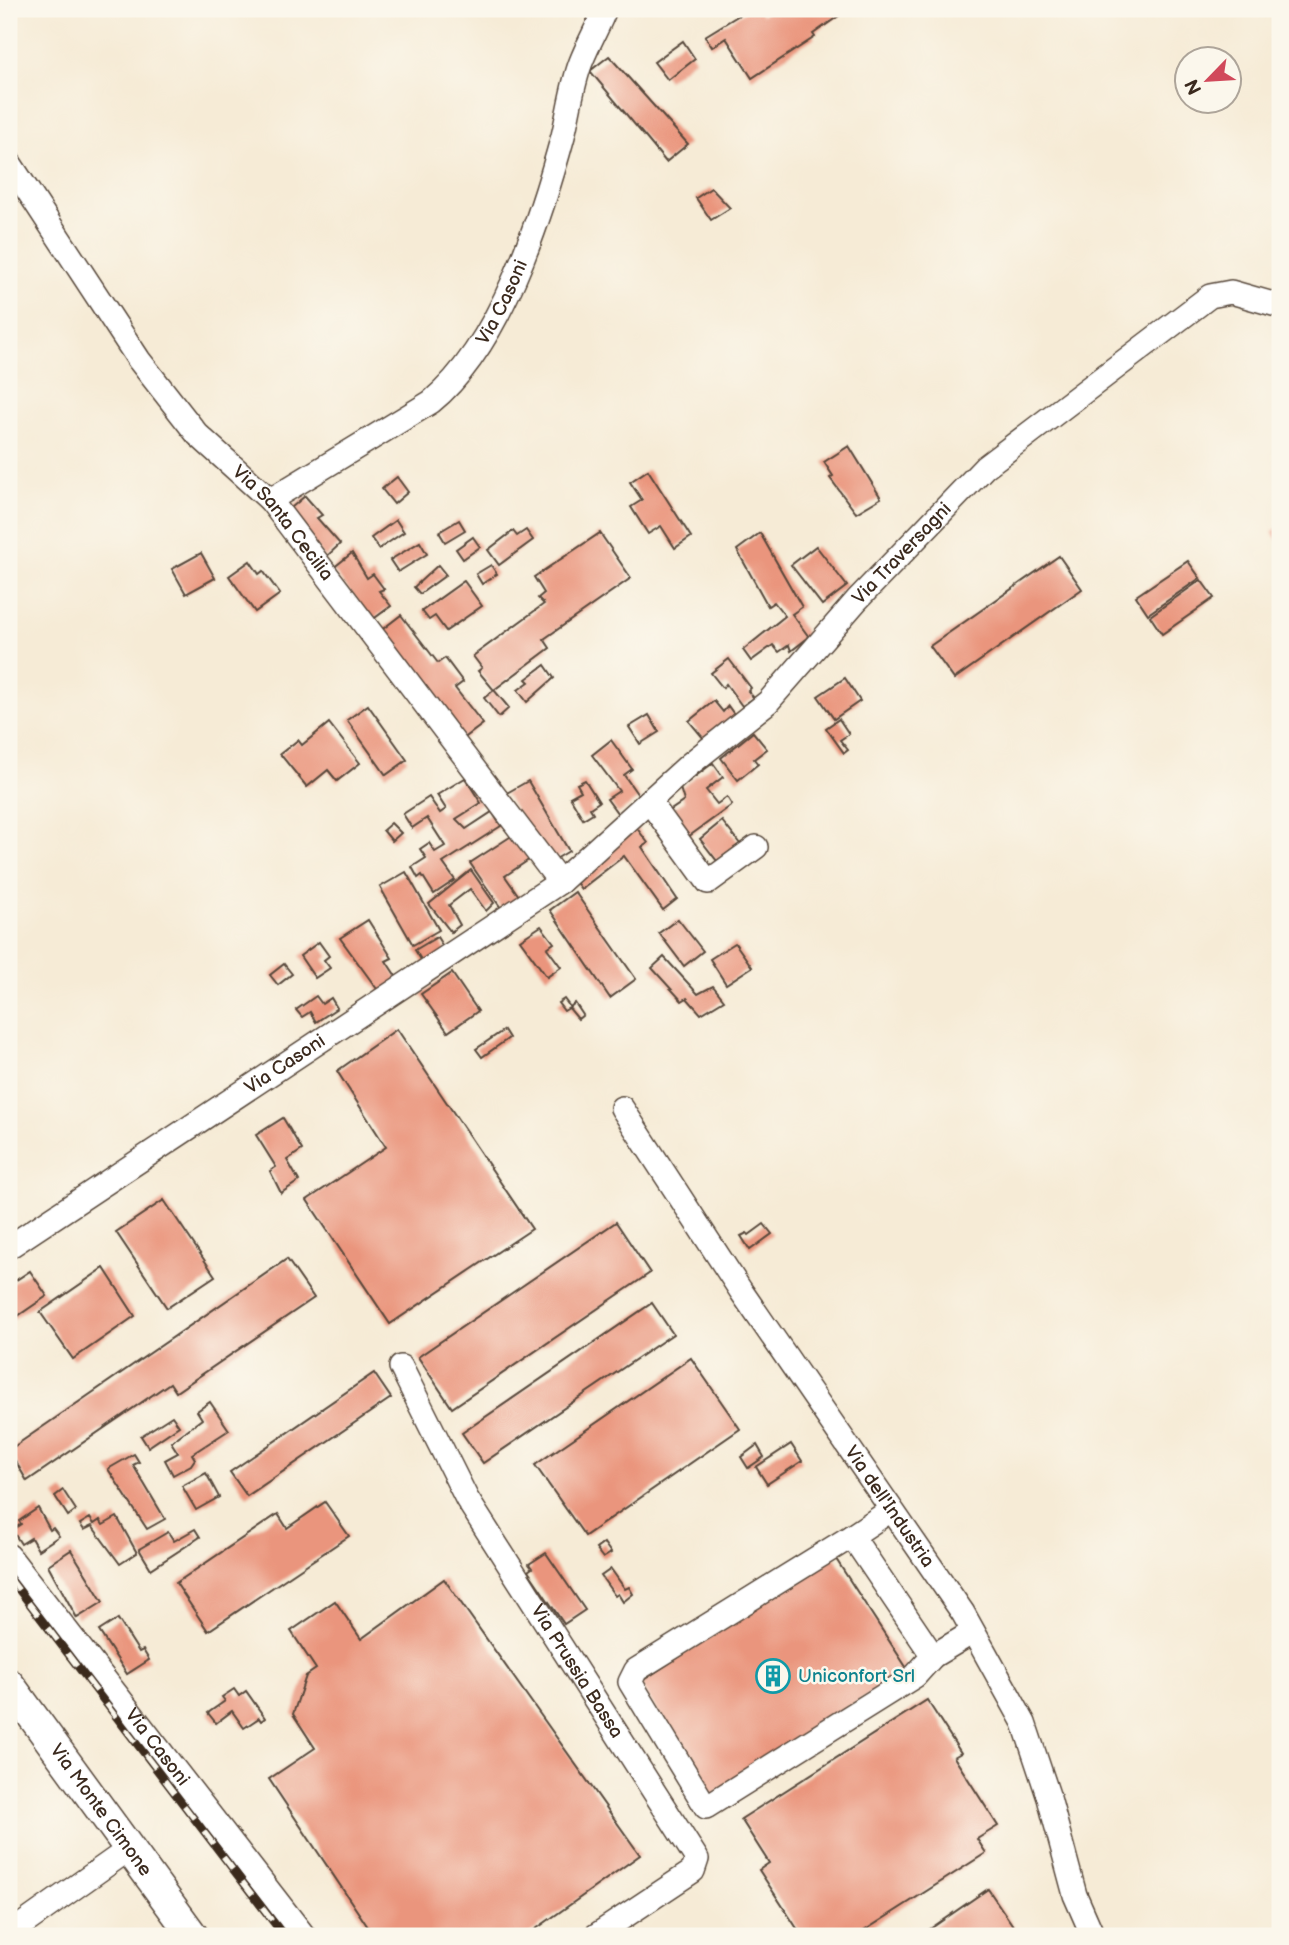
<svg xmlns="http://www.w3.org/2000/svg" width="1289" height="1945" viewBox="0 0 1289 1945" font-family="'Balsamiq Sans',sans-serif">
<rect width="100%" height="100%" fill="#fbf7ec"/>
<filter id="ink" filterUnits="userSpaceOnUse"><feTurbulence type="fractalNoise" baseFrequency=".0143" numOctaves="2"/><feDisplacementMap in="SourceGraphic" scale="14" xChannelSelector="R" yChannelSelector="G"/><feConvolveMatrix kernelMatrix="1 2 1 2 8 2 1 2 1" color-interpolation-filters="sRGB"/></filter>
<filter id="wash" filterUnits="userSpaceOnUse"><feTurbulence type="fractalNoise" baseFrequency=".00686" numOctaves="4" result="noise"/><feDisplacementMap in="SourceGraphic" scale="28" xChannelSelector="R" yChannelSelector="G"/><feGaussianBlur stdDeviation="1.57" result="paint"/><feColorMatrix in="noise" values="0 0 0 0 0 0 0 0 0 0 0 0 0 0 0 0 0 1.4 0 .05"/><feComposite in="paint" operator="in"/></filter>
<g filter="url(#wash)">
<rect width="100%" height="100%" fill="#f6ebd6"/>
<g id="blocks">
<g fill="#ea957d">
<polygon points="749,9 758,9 762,15 771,9 836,9 840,15 813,34 815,37 752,78 726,38 712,47 705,36"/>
<polygon points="683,41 695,59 668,80 654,62"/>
<polygon points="609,56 688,144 666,162 590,71"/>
<polygon points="711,188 730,208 711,220 696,198"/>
<polygon points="849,446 881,498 856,513 830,478 833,476 824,462"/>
<polygon points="648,470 691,537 675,548 661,526 648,534 631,507 642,500 630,482"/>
<polygon points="397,477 408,492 394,504 382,489"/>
<polygon points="305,496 322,515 317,518 340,544 325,558 285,513"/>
<polygon points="396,520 404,532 379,549 371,538"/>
<polygon points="459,520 465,530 445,542 439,532"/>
<polygon points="1280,526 1280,544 1272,532"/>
<polygon points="526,530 533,540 499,565 488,550 513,531 517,536"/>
<polygon points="600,533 631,578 544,639 550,648 494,690 509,708 499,717 484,698 494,690 478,671 482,668 473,656 544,604 538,598 544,593 534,577"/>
<polygon points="760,533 802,607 792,614 809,637 791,651 789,645 779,652 773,645 751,661 743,650 785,616 774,602 768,606 737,550"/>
<polygon points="473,537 480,547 463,559 456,549"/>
<polygon points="420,542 427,554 398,572 390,560"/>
<polygon points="816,546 847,586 822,605 791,565"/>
<polygon points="201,553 215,578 186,594 172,569"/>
<polygon points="352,553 367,578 373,574 384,589 379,591 391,606 372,620 332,569"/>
<polygon points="1059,556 1082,589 954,679 930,646"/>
<polygon points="250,561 259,574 263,571 280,594 255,612 229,576"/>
<polygon points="1188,561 1200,578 1148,614 1136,596"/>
<polygon points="438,565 446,575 420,594 414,587"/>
<polygon points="491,565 497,574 482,584 476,574"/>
<polygon points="1201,580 1214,598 1162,634 1150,616"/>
<polygon points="464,581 482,606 446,631 435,616 429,620 422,611"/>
<polygon points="401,615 438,663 445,658 463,682 455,688 483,724 463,739 379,632"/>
<polygon points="729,659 751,688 748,691 754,698 742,706 726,684 723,688 711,673"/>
<polygon points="545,665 554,678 527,702 518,690 529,682 526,679"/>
<polygon points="845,678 860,701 834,719 818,696"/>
<polygon points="714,701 723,712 728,706 738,720 704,739 689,721"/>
<polygon points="368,705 407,760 386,775 347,720"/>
<polygon points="649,715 659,732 640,744 629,727"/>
<polygon points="839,719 849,734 840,740 848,750 844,753 826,728"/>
<polygon points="329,723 360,763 337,781 328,770 307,787 280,754 298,740 302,745"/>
<polygon points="753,732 767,749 754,759 758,764 738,780 721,758"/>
<polygon points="611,740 632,769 624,775 640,798 618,814 607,799 619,791 592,755"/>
<polygon points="713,763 723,777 706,790 717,804 727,797 732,805 688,837 665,814 684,801 680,788"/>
<polygon points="465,778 481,803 456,819 466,829 492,812 501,826 443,863 455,880 434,894 422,875 418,878 412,867 426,858 420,849 429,843 435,852 445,846 427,818 412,828 403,814 429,797 440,813 446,809 437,795"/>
<polygon points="585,780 599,802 590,808 593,813 583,819 570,797 581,791 577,784"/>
<polygon points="528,781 569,851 549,863 505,794"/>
<polygon points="722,821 740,844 717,861 700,839"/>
<polygon points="391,823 401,833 392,841 383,830"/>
<polygon points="633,823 648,843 642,847 677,899 663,910 624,856 581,889 570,874"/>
<polygon points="513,835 530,859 505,876 521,899 503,911 470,863"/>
<polygon points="471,870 494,903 486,911 470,889 449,905 460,925 451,932 429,904"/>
<polygon points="406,872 439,930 413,945 380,887"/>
<polygon points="575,892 636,979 610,998 550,910"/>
<polygon points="678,919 703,951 684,966 659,933"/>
<polygon points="368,920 392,958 386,961 401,984 382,996 340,938"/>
<polygon points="541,926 554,943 547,948 561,967 547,977 520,940"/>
<polygon points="437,937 447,953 425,966 415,950"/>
<polygon points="319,942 329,956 324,960 330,968 315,978 300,956"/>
<polygon points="735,943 752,967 726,984 710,959"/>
<polygon points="664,957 698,994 713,986 724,1000 701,1014 687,998 682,1001 652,968"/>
<polygon points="284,964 292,974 278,985 270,975"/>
<polygon points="452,973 478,1011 448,1032 421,994"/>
<polygon points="316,996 322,1004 331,998 337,1008 316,1022 310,1012 302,1017 296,1010"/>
<polygon points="564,999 570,1007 575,1003 583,1015 578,1019 569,1008 564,1011 558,1003"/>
<polygon points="397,1029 532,1229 390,1324 307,1200 386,1147 337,1071"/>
<polygon points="504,1030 509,1038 482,1057 476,1049"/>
<polygon points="283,1118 302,1150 287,1160 299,1181 281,1193 270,1171 276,1167 256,1135"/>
<polygon points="164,1200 215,1276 167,1308 116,1232"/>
<polygon points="616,1222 650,1273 452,1408 418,1357"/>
<polygon points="764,1224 772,1234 750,1250 741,1236 747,1233 749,1235"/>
<polygon points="287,1259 314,1298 176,1392 170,1383 27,1481 9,1450"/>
<polygon points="104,1268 135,1316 73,1359 40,1312"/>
<polygon points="30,1271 47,1296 9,1322 9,1285"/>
<polygon points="652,1303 673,1334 483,1463 462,1433"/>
<polygon points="691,1358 740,1429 585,1536 535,1465"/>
<polygon points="374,1373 391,1398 247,1496 230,1472"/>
<polygon points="210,1402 229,1430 192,1454 195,1459 191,1465 173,1475 165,1460 178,1453 171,1442 202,1419 197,1411"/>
<polygon points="172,1416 179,1426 148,1447 141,1436"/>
<polygon points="791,1444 802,1461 767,1484 756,1467"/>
<polygon points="757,1445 764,1457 748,1468 741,1457"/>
<polygon points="134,1454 139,1462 133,1465 165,1519 147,1529 108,1469"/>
<polygon points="206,1473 219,1497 196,1510 182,1486"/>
<polygon points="63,1490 76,1510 68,1516 55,1496"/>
<polygon points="325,1502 349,1536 208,1631 176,1583 278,1514 287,1528"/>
<polygon points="38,1508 50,1530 53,1528 59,1536 38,1550 31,1538 21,1544 12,1530 21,1524 19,1521"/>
<polygon points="117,1517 137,1553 120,1564 92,1526 84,1530 80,1524 90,1518 94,1524 100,1520 103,1525"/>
<polygon points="195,1529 200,1537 151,1569 139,1549 168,1532 174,1541"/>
<polygon points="604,1543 611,1553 603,1558 596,1549"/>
<polygon points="71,1550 103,1602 77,1618 48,1565"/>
<polygon points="546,1553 585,1610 564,1624 528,1571 532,1568 529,1564"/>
<polygon points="834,1556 908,1670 712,1796 639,1683"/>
<polygon points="611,1569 625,1589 629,1587 633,1594 623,1602 618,1594 615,1596 601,1576"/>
<polygon points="444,1579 640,1855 526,1936 374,1936 269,1779 315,1748 293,1714 306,1676 316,1669 291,1631 335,1601 361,1639"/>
<polygon points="118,1619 139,1652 143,1650 149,1660 127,1674 99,1631"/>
<polygon points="234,1689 239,1696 246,1691 265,1718 261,1721 259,1718 244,1728 232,1711 216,1723 208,1713 225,1701 222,1697"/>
<polygon points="927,1700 961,1753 954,1757 998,1826 977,1839 986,1853 856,1936 802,1936 759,1870 769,1863 741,1819"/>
<polygon points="988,1889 1020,1936 920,1936"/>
</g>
</g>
</g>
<g filter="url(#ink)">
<use href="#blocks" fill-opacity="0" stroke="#57473a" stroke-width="2"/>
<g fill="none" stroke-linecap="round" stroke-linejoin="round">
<g stroke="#57473a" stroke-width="26">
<g id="minor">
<path id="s1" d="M9 162 139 360 197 434 270 500 560 882"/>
<path id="s2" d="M270 500 431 402C500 345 540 220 563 136 569 112 572 85 581 62 588 44 598 27 605 9"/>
<polyline points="649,801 708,882 756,847"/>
<path id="s3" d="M622 1108 741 1291 963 1613 1024 1723 1049 1798 1075 1895 1093 1936"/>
<path id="s4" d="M9 1247 560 882 690 764 768 702 857 600 985 467 1210 296 1231 292 1280 306"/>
<path id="s5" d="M401 1367 467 1499 697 1859 693 1871 595 1936"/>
<polyline points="891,1510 852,1536 933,1656 973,1632"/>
<polyline points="852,1536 636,1670 630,1682 706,1807 915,1676 933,1656"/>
<path id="s6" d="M9 1556 304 1936"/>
<polyline points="9,1934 129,1849"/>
</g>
</g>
<g stroke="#57473a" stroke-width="33">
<g id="major">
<path id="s7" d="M9 1684 193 1936"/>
</g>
</g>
<use href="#minor" stroke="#fff" stroke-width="23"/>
<use href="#major" stroke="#fff" stroke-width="30"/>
<g stroke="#3b2a1e" stroke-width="8">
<polyline id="rail" points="9,1577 284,1936"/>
</g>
<use href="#rail" stroke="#fbf7ec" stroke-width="5" stroke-dasharray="16" stroke-linecap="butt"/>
</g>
</g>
<defs>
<g id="building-ring" transform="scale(1.75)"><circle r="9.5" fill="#fbf7ec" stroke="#0f9aa8" stroke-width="1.5"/><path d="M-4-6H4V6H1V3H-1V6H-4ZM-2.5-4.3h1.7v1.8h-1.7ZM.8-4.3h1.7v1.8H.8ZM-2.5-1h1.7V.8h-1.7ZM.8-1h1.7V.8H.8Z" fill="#0f9aa8"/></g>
</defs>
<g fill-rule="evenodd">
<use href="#building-ring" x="773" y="1676"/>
</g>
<g text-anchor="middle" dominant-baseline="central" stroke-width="5" stroke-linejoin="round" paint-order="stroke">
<g font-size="19" fill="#3b2a1e" stroke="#fbf7ec">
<text stroke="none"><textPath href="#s2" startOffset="312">Via Casoni</textPath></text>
<text stroke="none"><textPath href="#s1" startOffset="455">Via Santa Cecilia</textPath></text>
<text stroke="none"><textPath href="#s4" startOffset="1136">Via Traversagni</textPath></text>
<text stroke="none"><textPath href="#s4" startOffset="331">Via Casoni</textPath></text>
<text stroke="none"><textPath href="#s3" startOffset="480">Via dell'Industria</textPath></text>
<text stroke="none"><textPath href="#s5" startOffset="352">Via Prussia Bassa</textPath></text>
<text stroke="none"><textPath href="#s6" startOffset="242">Via Casoni</textPath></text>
<text stroke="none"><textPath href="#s7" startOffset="156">Via Monte Cimone</textPath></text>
</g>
<g font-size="19" fill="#0d838f" stroke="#fbf7ec" text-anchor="start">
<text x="798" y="1676">Uniconfort Srl</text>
</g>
</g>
<rect width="1289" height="1945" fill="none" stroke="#fbf7ec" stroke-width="35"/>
<g transform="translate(1208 80) rotate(245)"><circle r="33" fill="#fbf7ec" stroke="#aea59a" stroke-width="2"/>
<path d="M0-5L12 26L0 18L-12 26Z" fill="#d1495b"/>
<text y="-10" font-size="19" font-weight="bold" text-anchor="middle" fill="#3b2a1e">N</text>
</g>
</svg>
